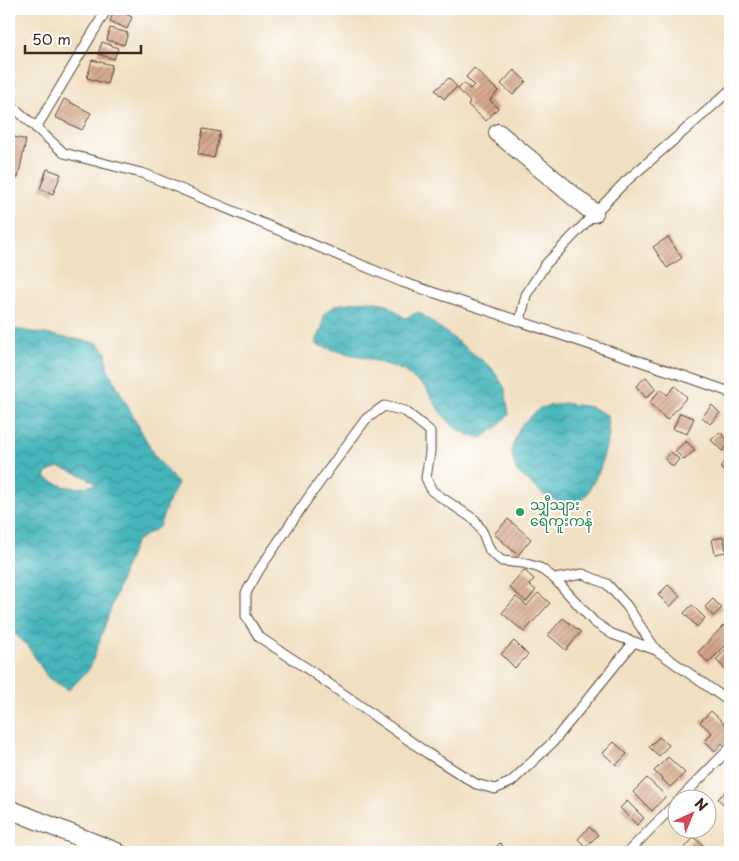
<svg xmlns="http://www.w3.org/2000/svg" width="739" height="861" viewBox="0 0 739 861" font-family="'Playpen Sans','Noto Sans Myanmar',sans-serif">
<defs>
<pattern id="water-waves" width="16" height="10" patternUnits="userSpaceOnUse" patternTransform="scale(1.25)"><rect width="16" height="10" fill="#45b5bc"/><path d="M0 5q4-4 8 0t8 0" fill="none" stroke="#3b9398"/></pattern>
<pattern id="building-hatch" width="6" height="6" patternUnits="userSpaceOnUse" patternTransform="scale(1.25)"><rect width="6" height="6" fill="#d5a687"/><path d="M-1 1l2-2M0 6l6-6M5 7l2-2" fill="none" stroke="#ae876e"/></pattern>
</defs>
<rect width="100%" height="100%" fill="#fff"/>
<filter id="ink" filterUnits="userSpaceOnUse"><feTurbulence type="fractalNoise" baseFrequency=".02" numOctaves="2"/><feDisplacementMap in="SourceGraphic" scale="10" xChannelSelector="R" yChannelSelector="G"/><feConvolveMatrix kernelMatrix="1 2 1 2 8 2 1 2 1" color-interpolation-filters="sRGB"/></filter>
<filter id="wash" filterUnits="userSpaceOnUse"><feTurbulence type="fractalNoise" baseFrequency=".0096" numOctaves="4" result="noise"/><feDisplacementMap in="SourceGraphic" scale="20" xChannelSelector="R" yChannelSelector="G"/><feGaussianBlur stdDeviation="1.12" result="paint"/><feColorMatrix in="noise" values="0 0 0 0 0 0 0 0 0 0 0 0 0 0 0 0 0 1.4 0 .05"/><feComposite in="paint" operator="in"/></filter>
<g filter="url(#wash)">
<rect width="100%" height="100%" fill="#f1dfc1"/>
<g fill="url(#water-waves)" stroke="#40706d" fill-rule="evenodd">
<polygon points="372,301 387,304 405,318 419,312 491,367 505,388 509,415 498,426 482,438 468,435 453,426 440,412 425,387 402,370 369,359 337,351 315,344 322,328 324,314 336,305 354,302"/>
<path d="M9 329 21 330 98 343 106 352 107 367 154 455 178 484 167 505 159 527 136 541 124 571 90 668 69 690 48 678 29 648 9 628ZM58 467C71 471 85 475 96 484 74 491 64 487 45 478L47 473Z"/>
<polygon points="563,403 591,407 607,415 609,436 600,469 588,493 575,507 545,496 516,471 511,450 520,426 540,408"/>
</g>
<g id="blocks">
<g fill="url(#building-hatch)">
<polygon points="115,9 132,17 127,29 110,21"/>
<polygon points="110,28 128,33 124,45 107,40"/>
<polygon points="102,42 118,48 114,59 98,54"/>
<polygon points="92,60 112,65 107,84 87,78"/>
<polygon points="474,68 498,91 490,100 498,108 486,121 468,105 470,102 458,89 464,83 470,89 474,85 466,77"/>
<polygon points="514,70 526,81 513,95 501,84"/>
<polygon points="449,78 457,87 444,99 435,90"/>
<polygon points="64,99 91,113 82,130 55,117"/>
<polygon points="203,129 220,132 214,158 198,154"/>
<polygon points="10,136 26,140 18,178 9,176"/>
<polygon points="47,169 61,174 53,194 40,189"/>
<polygon points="668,237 682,258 667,268 653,247"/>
<polygon points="646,377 656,389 646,398 636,386"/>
<polygon points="675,386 687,397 667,420 649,403 661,389 667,395"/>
<polygon points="712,405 720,413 710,424 702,417"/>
<polygon points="680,413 694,418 687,434 673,429"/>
<polygon points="720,432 730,443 730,444 722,451 711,440"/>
<polygon points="686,441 695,450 684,460 675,451"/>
<polygon points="671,452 679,459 673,467 665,459"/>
<polygon points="730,456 730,474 729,476 720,467"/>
<polygon points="508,519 531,539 518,555 494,534"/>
<polygon points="724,537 726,552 715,554 712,539"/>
<polygon points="524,570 534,579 529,585 536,590 526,602 509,587"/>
<polygon points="668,585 680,596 670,607 658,595"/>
<polygon points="538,593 550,603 524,632 502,613 516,597 527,606"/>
<polygon points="713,599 722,608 713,616 705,607"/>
<polygon points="692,605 705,618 697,627 684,613"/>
<polygon points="563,618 581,632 566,650 548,635"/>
<polygon points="724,625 730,631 730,641 708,663 698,652"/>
<polygon points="514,641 528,655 515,668 501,654"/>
<polygon points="730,645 730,674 716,660"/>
<polygon points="711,711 730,729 730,741 725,746 722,743 715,751 705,741 712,733 700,722"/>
<polygon points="659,737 669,745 659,756 649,747"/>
<polygon points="614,742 627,754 616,765 603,753"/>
<polygon points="668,757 685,773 670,787 654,771"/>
<polygon points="647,778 666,796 652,811 633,792"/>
<polygon points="729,788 730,789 730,811 718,799"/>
<polygon points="627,801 644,818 637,825 620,808"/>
<polygon points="589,827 598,835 586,847 578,839"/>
<polygon points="694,837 705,847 700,852 683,852 682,851"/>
<polygon points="500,843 509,852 491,852"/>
</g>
</g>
</g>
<g filter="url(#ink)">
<use href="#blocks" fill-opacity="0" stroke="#564536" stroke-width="1"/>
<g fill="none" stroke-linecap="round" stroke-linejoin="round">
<g stroke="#564536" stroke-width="11">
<g id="service">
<polyline points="9,103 64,153 145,174 402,282 684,376 727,391 730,394"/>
<polyline points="36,128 107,9"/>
<polyline points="520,321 526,295 545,265 624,183 707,111 730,90"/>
<polyline points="555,579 583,574 607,584 627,606 656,650"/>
<polyline points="634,642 553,742 511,782 495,789 476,784 427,753 305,667 259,637 246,616 246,593 259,570 308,498 366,419 384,406 405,411 430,431 430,452 426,478 432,491 475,520 483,533 490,551 502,561 523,563 540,568 555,579 594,622 612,634 656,650 730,702"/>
<polyline points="681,798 730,748"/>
<polyline points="628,852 676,803"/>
</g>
</g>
<g stroke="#564536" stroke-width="20">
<g id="minor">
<polyline points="498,133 594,213"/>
<polyline points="9,809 117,852"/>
</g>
</g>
<use href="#service" stroke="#fff" stroke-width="9"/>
<use href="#minor" stroke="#fff" stroke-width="18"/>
</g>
</g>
<circle fill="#2e9e5b" stroke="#fff" stroke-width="2" cx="520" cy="512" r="5"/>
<g text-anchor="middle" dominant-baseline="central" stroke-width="4" stroke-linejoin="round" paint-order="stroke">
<g font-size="14" fill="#27864d" stroke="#fff" text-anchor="start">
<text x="530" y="504">သျှီသျား<tspan x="530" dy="16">ရေကူးကန်</tspan></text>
</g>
</g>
<rect width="739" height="861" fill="none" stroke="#fff" stroke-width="30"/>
<g transform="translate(692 814) rotate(44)"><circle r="24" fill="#ffffff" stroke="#b1aaa5"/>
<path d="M0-4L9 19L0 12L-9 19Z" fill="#d1495b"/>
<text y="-8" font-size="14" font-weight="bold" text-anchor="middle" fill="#3b2a1e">N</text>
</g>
<path d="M25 45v8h116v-8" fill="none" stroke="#3b2a1e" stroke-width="2.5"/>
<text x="32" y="45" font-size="15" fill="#3b2a1e" stroke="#ffffff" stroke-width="4" paint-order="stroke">50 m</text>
</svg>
